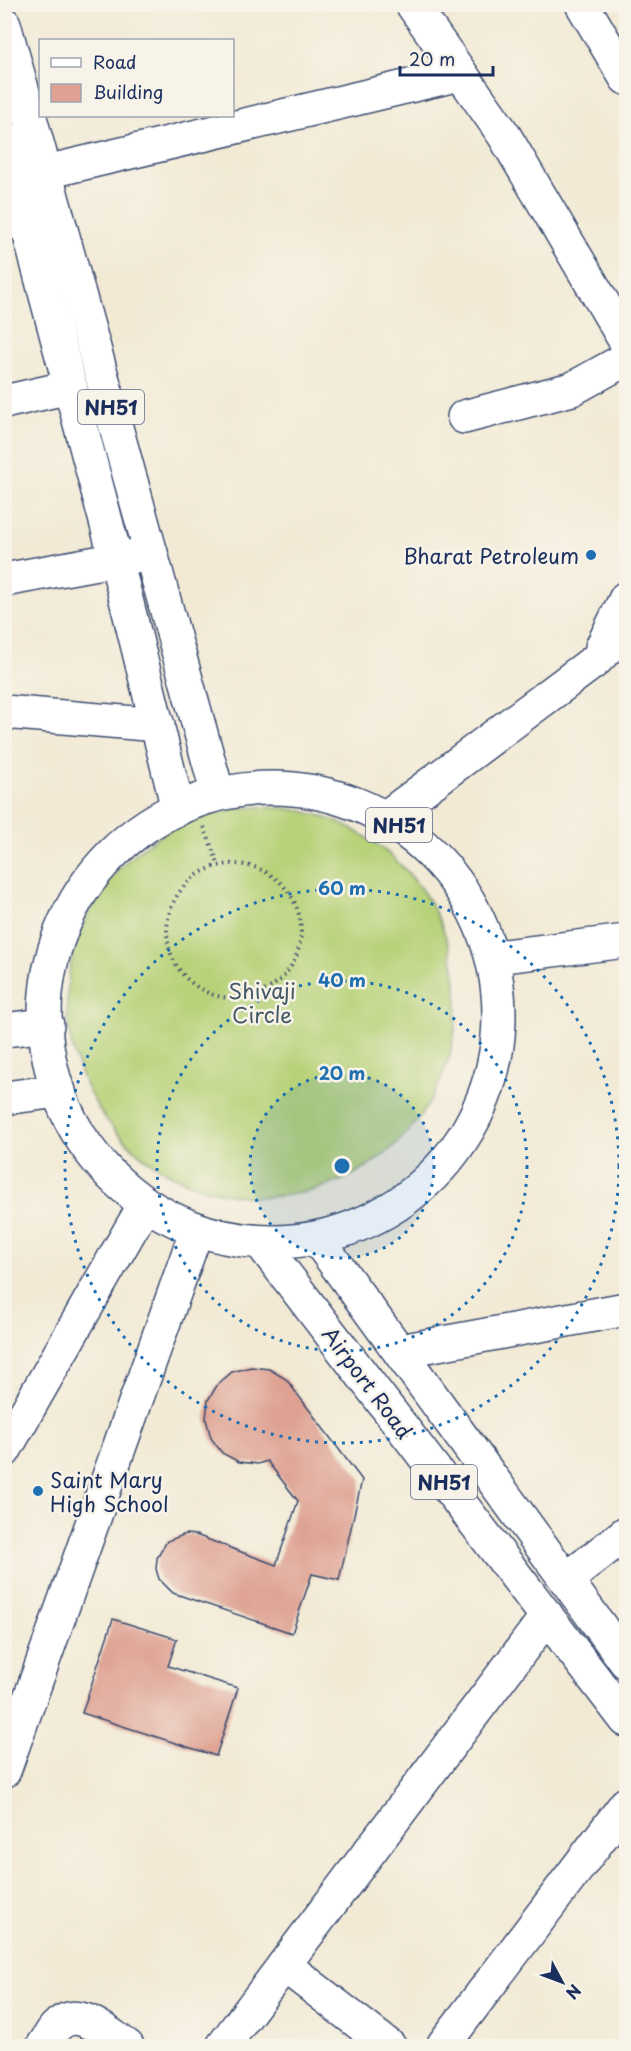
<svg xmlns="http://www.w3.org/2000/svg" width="631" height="2051" viewBox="0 0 631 2051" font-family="'Playpen Sans',sans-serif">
<rect width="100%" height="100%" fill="#f7f3e8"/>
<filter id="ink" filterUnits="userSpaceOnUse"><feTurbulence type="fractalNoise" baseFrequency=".0167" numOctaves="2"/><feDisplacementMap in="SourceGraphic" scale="12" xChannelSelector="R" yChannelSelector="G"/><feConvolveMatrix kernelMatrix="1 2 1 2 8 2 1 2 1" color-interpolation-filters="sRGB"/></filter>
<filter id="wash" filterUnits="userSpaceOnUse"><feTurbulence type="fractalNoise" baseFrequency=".008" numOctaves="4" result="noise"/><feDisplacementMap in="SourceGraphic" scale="24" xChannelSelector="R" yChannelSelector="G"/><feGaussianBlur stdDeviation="1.35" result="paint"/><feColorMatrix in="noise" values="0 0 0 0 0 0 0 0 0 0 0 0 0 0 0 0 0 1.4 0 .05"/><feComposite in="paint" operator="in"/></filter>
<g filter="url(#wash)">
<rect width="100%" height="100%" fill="#f2ead5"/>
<circle fill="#b7d278" stroke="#69806b" stroke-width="1.5" cx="262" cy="1002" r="195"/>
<g id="blocks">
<g fill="#dea192">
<polygon points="251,1367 269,1369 286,1379 362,1480 339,1580 312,1574 292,1633 173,1593 159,1579 156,1569 157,1558 167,1541 186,1534 196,1535 276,1565 298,1501 267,1461 258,1464 239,1462 222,1453 211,1438 206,1419 208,1400 218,1384 232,1372"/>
<polygon points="113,1619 177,1639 168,1666 238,1688 216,1756 82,1713"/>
</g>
</g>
</g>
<g filter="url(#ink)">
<use href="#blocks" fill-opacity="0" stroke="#3b4b70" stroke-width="1.5"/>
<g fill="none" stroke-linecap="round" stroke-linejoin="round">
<g stroke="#3b4b70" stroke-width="36">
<g id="minor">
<polyline points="412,4 504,135 626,342"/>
<polyline points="582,4 626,78"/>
<polyline points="46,172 460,74"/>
<polyline points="4,224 26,218"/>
<polyline points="4,402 70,387"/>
<polyline points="464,417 572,389 626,359"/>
<polyline points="4,580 151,553"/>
<polyline points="602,647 626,598"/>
<polyline points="4,712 158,725"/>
<polyline points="389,815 596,660 626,629"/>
<polyline points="400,1351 626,1309"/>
<polyline points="4,1451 144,1206"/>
<polyline points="566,1580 626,1533"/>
<polyline points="4,1771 196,1232"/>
<polyline points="284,1965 389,2046"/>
<polyline points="444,2044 626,1804"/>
<path d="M43 2046C48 2040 51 2032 56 2027 77 2003 109 2035 127 2046"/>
<polyline points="223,2046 547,1616"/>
</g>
</g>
<g stroke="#3b4b70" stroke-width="36">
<g id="major">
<polyline points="495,957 626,941"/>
<polyline points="4,1030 47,1025"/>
<polyline points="4,1098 59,1091"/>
</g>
</g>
<g stroke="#3b4b70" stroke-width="36">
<g id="highway">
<polyline points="4,24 217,791"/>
<polyline points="4,138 116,559 178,809"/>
<circle cx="272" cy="1015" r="227"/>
<polyline points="318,1240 626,1662"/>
<polyline points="262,1244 626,1720"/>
</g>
</g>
<g stroke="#3b4b70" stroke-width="4" stroke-dasharray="1.5 4.5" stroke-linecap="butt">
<polyline points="204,827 219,866"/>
<circle cx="234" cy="931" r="67"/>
</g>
<use href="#minor" stroke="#fff" stroke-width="33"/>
<use href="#major" stroke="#fff" stroke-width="33"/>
<use href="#highway" stroke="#fff" stroke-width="33"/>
</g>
</g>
<circle cx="342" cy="1166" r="92" fill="#1f6fb2" fill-opacity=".12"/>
<g fill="none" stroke="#1f6fb2" stroke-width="3" stroke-dasharray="3 6">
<circle cx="342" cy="1166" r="92"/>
<circle cx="342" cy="1166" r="185"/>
<circle cx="342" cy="1166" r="277"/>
</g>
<g fill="#1f6fb2" stroke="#f7f3e8" stroke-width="2">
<circle cx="591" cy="555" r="6"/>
<circle cx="38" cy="1491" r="6"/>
</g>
<g text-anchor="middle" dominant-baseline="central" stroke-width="5" stroke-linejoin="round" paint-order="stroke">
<g fill="#f7f3e8" stroke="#5d6a87" stroke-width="1.5">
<rect x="78" y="390" width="66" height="34" rx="4.5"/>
<rect x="366" y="808" width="66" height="34" rx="4.5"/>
<rect x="411" y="1465" width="66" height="34" rx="4.5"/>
</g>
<g font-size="20" font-weight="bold" fill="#1b2f5e">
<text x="111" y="407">NH51</text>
<text x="399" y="825">NH51</text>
<text x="444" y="1482">NH51</text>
</g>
<g font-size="21" fill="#1b2f5e" stroke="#f7f3e8" text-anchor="end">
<text x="579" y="555">Bharat Petroleum</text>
<text x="50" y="1479" text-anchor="start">Saint Mary<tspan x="50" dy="24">High School</tspan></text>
</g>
<g font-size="21" fill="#425864" stroke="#f7f3e8">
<text x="262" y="990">Shivaji<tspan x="262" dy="24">Circle</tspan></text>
</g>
<g font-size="21" fill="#1b2f5e" stroke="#f7f3e8">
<text transform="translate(368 1382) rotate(53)">Airport Road</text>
</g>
</g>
<circle cx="342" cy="1166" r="9" fill="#1f6fb2" stroke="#f7f3e8" stroke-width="3"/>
<g font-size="18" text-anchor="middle" font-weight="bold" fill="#1f6fb2" stroke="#f7f3e8" stroke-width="5" stroke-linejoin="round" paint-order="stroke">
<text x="342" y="895">60 m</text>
<text x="342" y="987">40 m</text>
<text x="342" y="1080">20 m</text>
</g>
<rect width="631" height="2051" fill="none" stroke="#f7f3e8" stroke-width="24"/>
<rect x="39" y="39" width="195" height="78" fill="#f7f3e8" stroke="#9fa5b1" stroke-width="1.5"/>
<rect x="51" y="58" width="30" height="9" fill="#ffffff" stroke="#9fa5b1" stroke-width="1.5"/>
<text x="93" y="69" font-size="18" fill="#1b2f5e">Road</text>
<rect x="51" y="84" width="30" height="18" fill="#dea192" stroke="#9fa5b1" stroke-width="1.5"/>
<text x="93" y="99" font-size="18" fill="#1b2f5e">Building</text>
<g transform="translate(562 1982) rotate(131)" stroke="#f7f3e8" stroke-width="4.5" paint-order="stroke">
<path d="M0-4.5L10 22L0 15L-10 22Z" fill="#1b2f5e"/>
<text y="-9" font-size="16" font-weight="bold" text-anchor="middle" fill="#1b2f5e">N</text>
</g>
<path d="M400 66v9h93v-9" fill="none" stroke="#1b2f5e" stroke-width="3"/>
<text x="409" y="66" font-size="18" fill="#1b2f5e" stroke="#f7f3e8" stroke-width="4.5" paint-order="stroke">20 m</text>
</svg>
